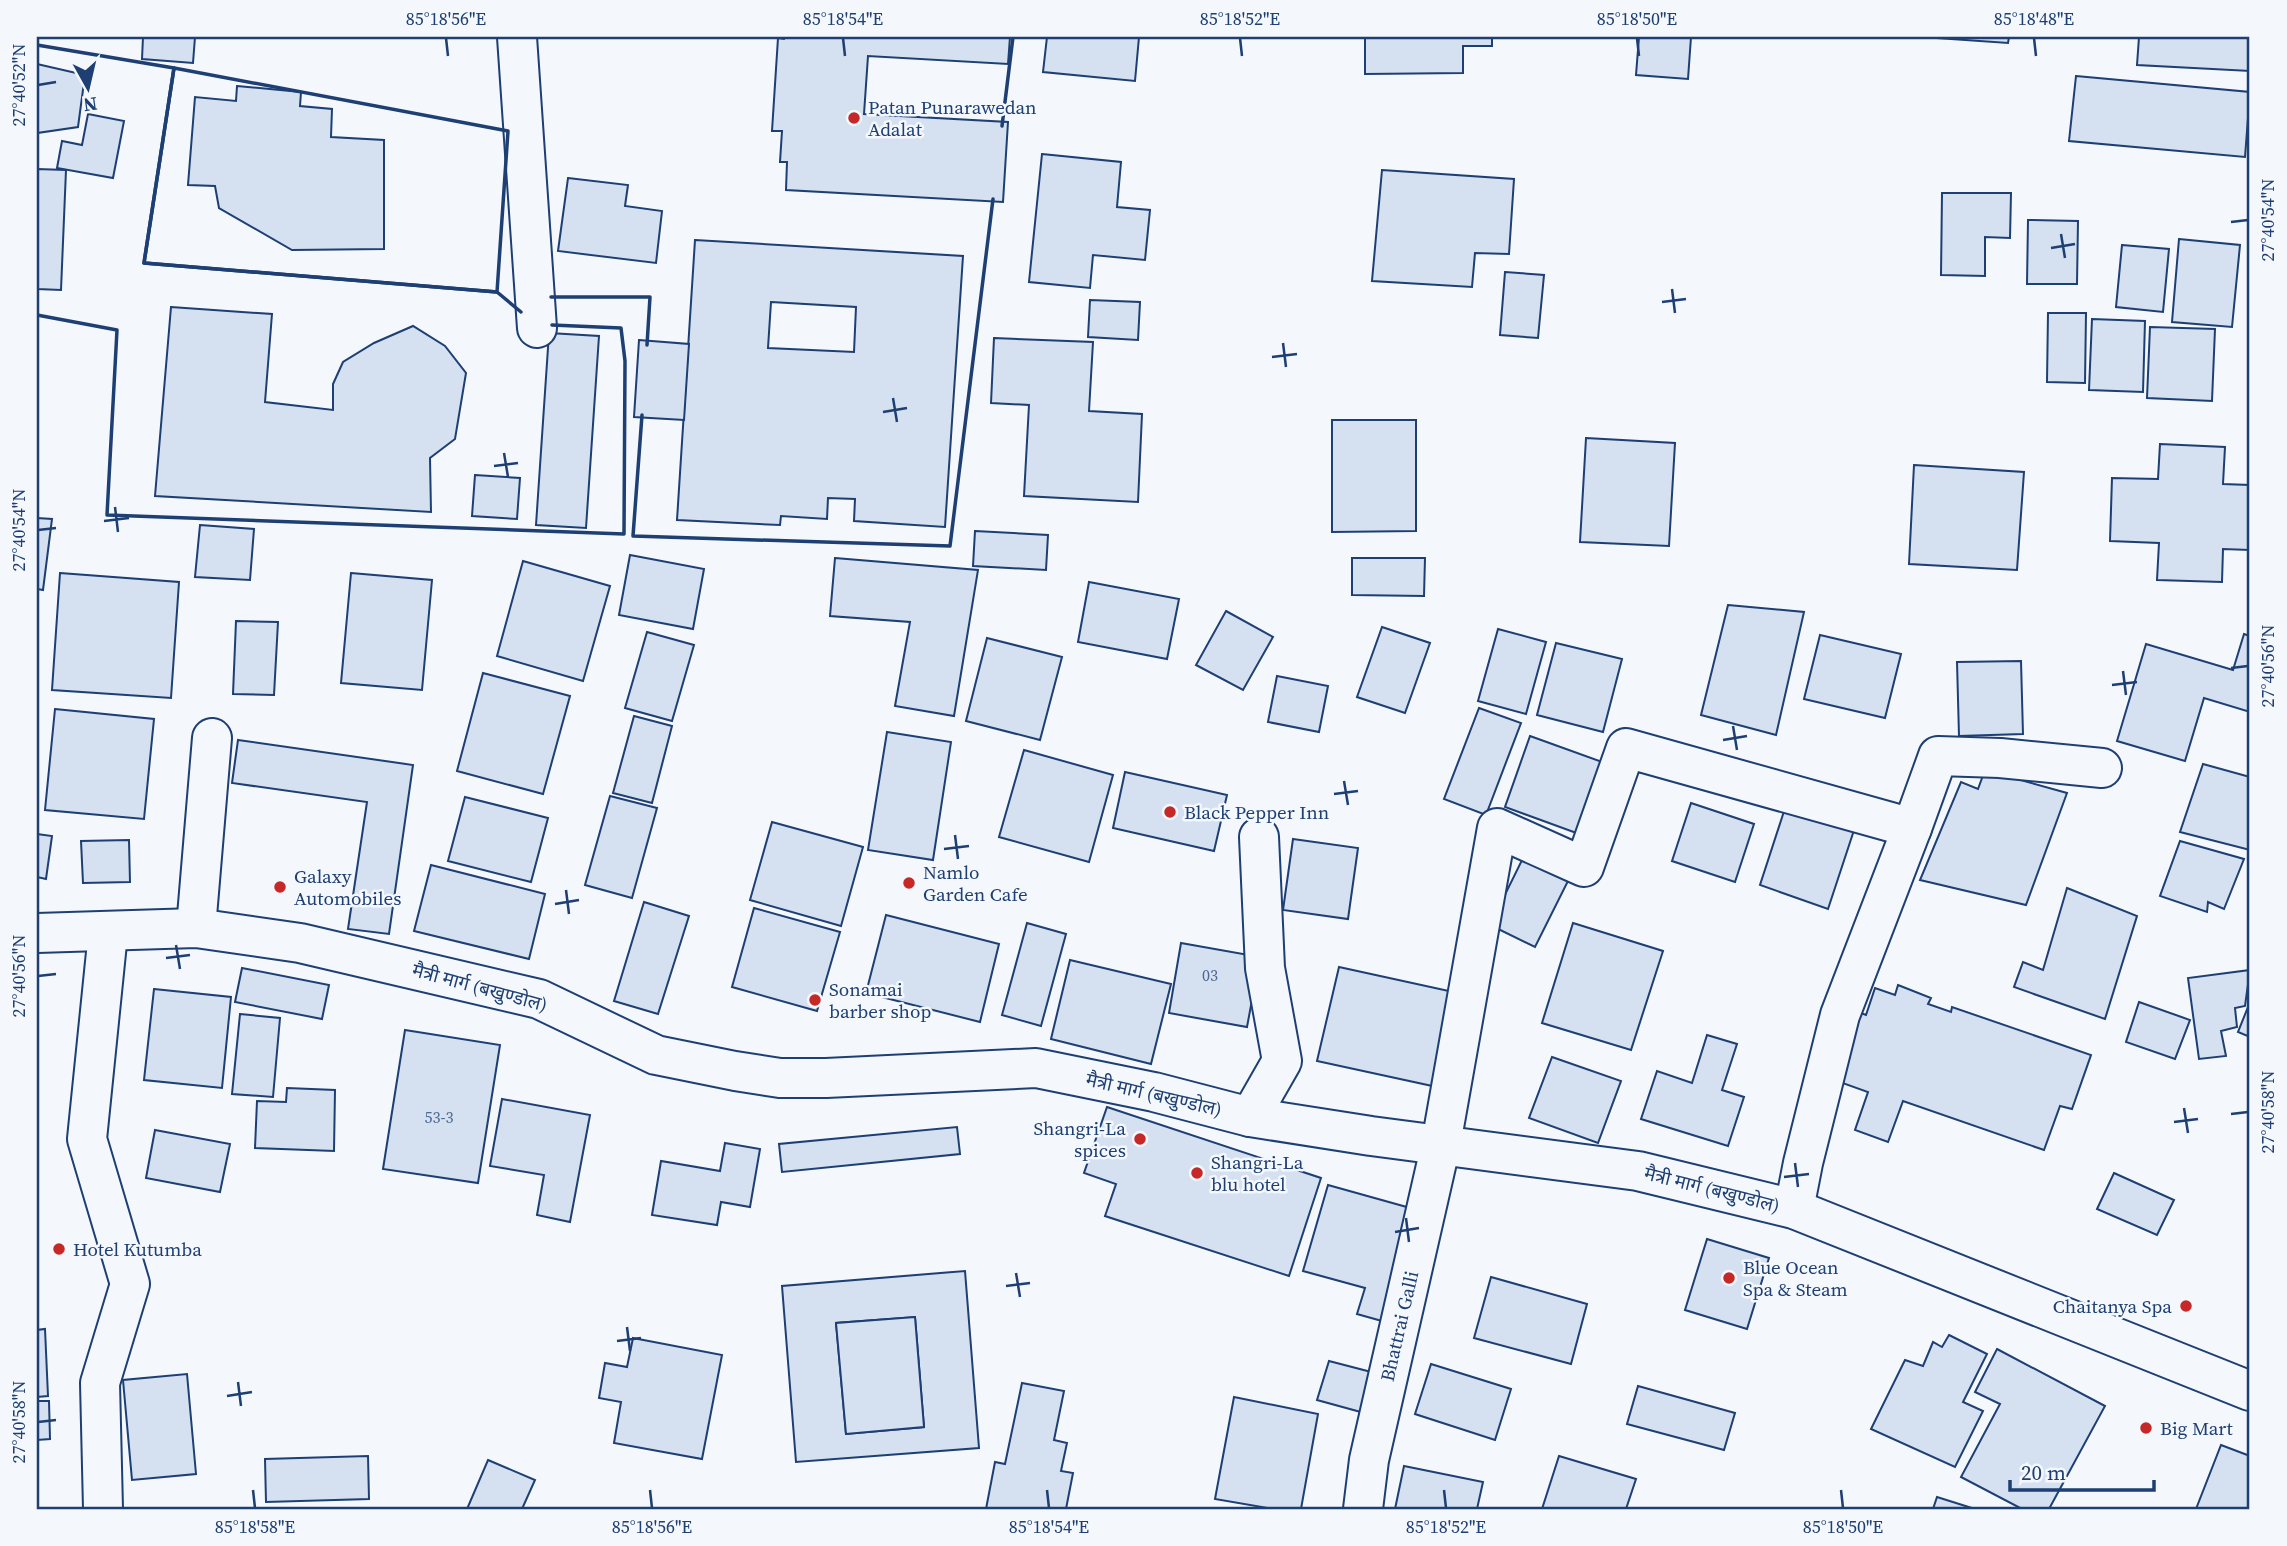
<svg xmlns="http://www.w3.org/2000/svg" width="2287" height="1546" viewBox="0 0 2287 1546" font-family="'Source Serif 4','Noto Sans Devanagari',serif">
<rect width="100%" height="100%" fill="#f4f7fb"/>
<g fill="#d5e0f0" stroke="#1d3f73" stroke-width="2" fill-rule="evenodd">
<polygon points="143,37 195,37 193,63 142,59"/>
<polygon points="785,37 1010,37 1008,64 868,56 864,114 1008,122 1003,202 786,190 787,162 780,162 782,131 772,131 778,38 784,39"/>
<polygon points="1047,37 1139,37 1135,81 1043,72"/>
<polygon points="1365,37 1492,37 1492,46 1463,46 1463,73 1365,74"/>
<polygon points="1639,37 1691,37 1688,79 1636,75"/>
<polygon points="1922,37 2009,37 2008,43"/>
<polygon points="2139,37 2250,37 2250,71 2137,65"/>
<polygon points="37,64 85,75 78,127 37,133"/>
<polygon points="2076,76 2250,92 2245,157 2069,141"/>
<polygon points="237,86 301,92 300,106 332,109 331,137 384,140 384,249 292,250 219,208 215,186 188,185 195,97 236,101"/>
<polygon points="88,114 124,121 113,178 57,168 62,141 82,145"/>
<polygon points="1042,154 1121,162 1117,207 1150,210 1145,260 1093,255 1090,288 1029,282"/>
<polygon points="37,169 66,170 61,290 37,289"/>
<polygon points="1382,170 1514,179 1509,254 1475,253 1472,287 1372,281"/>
<polygon points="568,178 628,185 625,206 662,211 656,263 558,251"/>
<polygon points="1942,193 2011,193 2010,238 1985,237 1985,276 1941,275"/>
<polygon points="2028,220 2078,221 2077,284 2027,284"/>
<polygon points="2179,239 2240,245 2232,327 2172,322"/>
<path d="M695 240 963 256 945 527 854 521 855 499 828 498 827 519 781 516 780 525 677 520ZM771 302 856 307 854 352 768 348Z"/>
<polygon points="2122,245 2169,249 2163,312 2116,307"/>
<polygon points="1505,272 1544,275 1538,338 1500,335"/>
<polygon points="1090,300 1140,302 1138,340 1088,337"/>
<polygon points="171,307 272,314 265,402 333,410 333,384 343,362 374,343 413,326 445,346 466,373 455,439 430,458 431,512 155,496"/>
<polygon points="2048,313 2086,313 2085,383 2047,382"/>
<polygon points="2092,319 2145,321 2143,392 2089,390"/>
<polygon points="2150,327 2215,329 2212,401 2147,398"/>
<polygon points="549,333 599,336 586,528 536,525"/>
<polygon points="994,338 1093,342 1089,411 1142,414 1138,502 1024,496 1029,405 991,403"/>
<polygon points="639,340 689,344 684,420 634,417"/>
<polygon points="1332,420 1416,420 1416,531 1332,532"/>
<polygon points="1586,438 1675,443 1669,546 1580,542"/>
<polygon points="2160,444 2225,447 2223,484 2250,485 2250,550 2223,549 2222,582 2157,580 2159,543 2110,541 2112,478 2158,479"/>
<polygon points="1914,465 2024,472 2017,570 1909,564"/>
<polygon points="475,475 520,478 517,519 472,516"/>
<polygon points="37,518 52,519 43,590 37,589"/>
<polygon points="200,525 254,529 250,580 195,577"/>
<polygon points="975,531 1048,535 1046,570 973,566"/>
<polygon points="630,555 704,569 693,629 619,615"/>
<polygon points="835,558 978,570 954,716 895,706 910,622 830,616"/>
<polygon points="1352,558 1425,558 1424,596 1352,595"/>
<polygon points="523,561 610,586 583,681 497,656"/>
<polygon points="60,573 179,582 171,698 52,690"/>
<polygon points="351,573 432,580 422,690 341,683"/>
<polygon points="1089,582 1179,599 1167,659 1078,642"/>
<polygon points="1728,605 1804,612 1776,735 1701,715"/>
<polygon points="1226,611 1273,637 1243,690 1196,665"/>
<polygon points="236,621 278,622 274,695 233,694"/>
<polygon points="1382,627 1430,643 1405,713 1357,697"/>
<polygon points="1498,629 1546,642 1526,714 1478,701"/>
<polygon points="647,632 694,645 672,721 625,708"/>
<polygon points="2244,634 2250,636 2250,712 2204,698 2185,761 2117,741 2146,644 2233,670"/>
<polygon points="1820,635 1901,654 1885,718 1804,699"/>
<polygon points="987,638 1062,657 1040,740 966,721"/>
<polygon points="1556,643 1622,659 1603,732 1537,715"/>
<polygon points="2021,661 2023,734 1959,736 1957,662"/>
<polygon points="483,673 570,696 543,794 457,771"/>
<polygon points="1277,676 1328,686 1319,732 1268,722"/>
<polygon points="1479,708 1521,723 1486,815 1444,799"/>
<polygon points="55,709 154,719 144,819 45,810"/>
<polygon points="634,716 672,726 652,803 613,793"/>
<polygon points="887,732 951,742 933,860 868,850"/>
<polygon points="1530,736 1616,767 1590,838 1505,807"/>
<polygon points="238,740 413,765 389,934 348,929 367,802 232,783"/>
<polygon points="1024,750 1113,775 1089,862 999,837"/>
<polygon points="2203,764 2250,777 2250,850 2180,832"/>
<polygon points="1985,770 2067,793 2026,905 1920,880 1961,782 1978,789"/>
<polygon points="1125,772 1227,795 1214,851 1113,828"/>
<polygon points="610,796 657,808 632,898 585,885"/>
<polygon points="465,797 548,818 531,882 448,861"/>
<polygon points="1788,799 1859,815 1828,909 1760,885"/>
<polygon points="1691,803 1754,824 1735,882 1672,861"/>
<polygon points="772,822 863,847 841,926 750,900"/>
<polygon points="37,834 52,836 46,879 37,877"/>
<polygon points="1293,839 1358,848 1348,919 1283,910"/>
<polygon points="129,840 130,882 83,883 81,841"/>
<polygon points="2180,841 2244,859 2224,909 2208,902 2207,912 2160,896"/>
<polygon points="1523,858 1568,881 1535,947 1490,925"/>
<polygon points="431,865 545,894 529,959 414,931"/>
<polygon points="2067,888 2137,916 2105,1019 2014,987 2023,962 2043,970"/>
<polygon points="644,902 689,916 658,1014 614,1001"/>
<polygon points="754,908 840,932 817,1011 732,987"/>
<polygon points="886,915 999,944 980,1022 866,993"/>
<polygon points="1027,923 1066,934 1041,1026 1002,1015"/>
<polygon points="1573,923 1663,951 1631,1050 1542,1023"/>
<polygon points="1181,943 1260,957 1247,1027 1169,1013"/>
<polygon points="1070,960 1171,984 1151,1064 1051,1039"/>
<polygon points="1339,967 1458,993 1437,1087 1317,1061"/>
<polygon points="242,968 329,985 322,1019 235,1002"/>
<polygon points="2250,970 2245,1006 2235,1008 2237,1027 2221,1031 2226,1056 2199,1059 2188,978"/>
<polygon points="1898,985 1931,998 1928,1004 1951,1012 1952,1007 2091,1055 2072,1109 2060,1106 2044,1150 1903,1101 1888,1142 1855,1130 1868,1092 1834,1080 1858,1012 1866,1015 1875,988 1895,995"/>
<polygon points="154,989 231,997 222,1088 144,1080"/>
<polygon points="2139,1002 2190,1020 2175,1059 2126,1042"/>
<polygon points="2250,1002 2250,1037 2238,1032"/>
<polygon points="240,1014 280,1018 273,1097 232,1094"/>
<polygon points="405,1030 500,1045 478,1183 383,1169"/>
<polygon points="1707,1035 1737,1044 1722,1090 1744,1097 1728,1146 1641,1119 1657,1071 1692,1083"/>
<polygon points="1552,1057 1621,1081 1598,1143 1529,1118"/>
<polygon points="287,1088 335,1090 334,1151 255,1148 257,1101 286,1102"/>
<polygon points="502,1099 590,1115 570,1222 537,1215 544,1175 490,1166"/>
<polygon points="1107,1107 1321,1178 1289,1276 1105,1216 1116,1184 1084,1173"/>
<polygon points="957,1127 960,1154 782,1172 779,1144"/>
<polygon points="155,1130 230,1144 220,1192 146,1178"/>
<polygon points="725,1143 760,1149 750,1207 721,1202 717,1225 652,1215 661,1161 720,1171"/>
<polygon points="2114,1173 2174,1200 2157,1235 2097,1209"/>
<polygon points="1328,1185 1421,1211 1389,1323 1357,1314 1365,1288 1303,1271"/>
<polygon points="1707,1239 1769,1258 1747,1329 1685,1310"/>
<path d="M965 1271 979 1448 796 1462 782 1286ZM915 1317 924 1427 846 1434 836 1323Z"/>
<polygon points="1491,1277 1587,1304 1571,1364 1474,1338"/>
<polygon points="915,1317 924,1427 846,1434 836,1323"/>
<polygon points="45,1329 48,1396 37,1397 37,1330"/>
<polygon points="1949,1335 1987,1354 1963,1402 1983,1411 1955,1467 1871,1429 1905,1360 1923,1366 1933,1342 1942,1347"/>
<polygon points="633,1338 722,1355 702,1459 614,1443 621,1402 599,1398 605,1363 627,1367"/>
<polygon points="1997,1349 2105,1406 2049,1509 2022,1509 1961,1477 2000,1404 1975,1392"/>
<polygon points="1329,1361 1379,1374 1368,1414 1317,1400"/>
<polygon points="1431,1364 1511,1389 1495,1440 1415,1414"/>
<polygon points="187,1374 196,1474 132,1480 123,1380"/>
<polygon points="1022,1383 1064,1391 1054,1440 1067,1443 1061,1471 1073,1473 1066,1509 986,1509 995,1462 1005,1464"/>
<polygon points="1638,1386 1735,1413 1724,1450 1627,1424"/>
<polygon points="1234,1397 1318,1414 1301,1509 1273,1509 1215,1499"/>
<polygon points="37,1401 49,1401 50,1439 37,1440"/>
<polygon points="2221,1445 2250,1456 2250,1509 2196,1509"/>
<polygon points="368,1456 369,1499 266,1502 265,1459"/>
<polygon points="1559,1456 1636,1479 1626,1509 1542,1509"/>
<polygon points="488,1460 535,1480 522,1509 467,1509"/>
<polygon points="1404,1466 1483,1482 1477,1509 1395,1509"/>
<polygon points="1937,1497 1975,1509 1933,1509"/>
</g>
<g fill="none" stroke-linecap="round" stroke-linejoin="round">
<g stroke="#1d3f73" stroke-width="42">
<g id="street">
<polyline points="517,37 537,328"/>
<polyline points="196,928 212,738"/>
<polyline points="37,933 196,928 300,943 539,999 656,1055 735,1071 780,1078 826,1078 1036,1068 1154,1092 1250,1117 1371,1136 1638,1171 1794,1209 2250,1391"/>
<polyline points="1250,1117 1282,1061 1265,968 1259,837"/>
<polyline points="1794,1209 1803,1163 1840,1015 1912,828"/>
<polyline points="103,1509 100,1383 130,1284 87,1139 108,933"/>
<polyline points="1363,1509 1369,1460 1441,1144 1497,828 1584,867 1626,748 1912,828 1938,756 2000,758 2102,768"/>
</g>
</g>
<use href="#street" stroke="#f4f7fb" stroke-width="38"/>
<g stroke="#1d3f73" stroke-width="3.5">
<polyline points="37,45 174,68 144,263 497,292 521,312"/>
<polygon points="174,68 508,131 497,292 144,263"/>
<polyline points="1002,126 1013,37"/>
<polyline points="551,297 650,297 647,345"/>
<polyline points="37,315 117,330 107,515 624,534 625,361 621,328 552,325"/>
<polyline points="642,415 633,536 950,546 993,199"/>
</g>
</g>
<path fill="none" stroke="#1d3f73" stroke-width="2.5" d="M446 38 448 56M843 38 845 56M1240 38 1242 56M1637 38 1639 56M2034 38 2036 56M38 85 56 82M2231 222 2248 220M2061 234 2065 258M2051 248 2075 244M1672 289 1675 313M1662 302 1686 299M1283 343 1286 367M1272 357 1297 354M893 398 897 422M883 412 907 408M504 453 508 477M494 466 518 463M115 507 118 532M104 521 129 518M38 530 56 528M2231 668 2248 666M2123 671 2126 695M2112 685 2137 682M1733 726 1737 750M1723 740 1747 736M1344 781 1348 805M1334 794 1358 791M955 835 958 859M944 849 969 846M566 890 569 914M555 904 579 900M176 945 180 969M166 958 190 955M38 976 56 974M2184 1108 2188 1133M2231 1114 2248 1112M2174 1122 2198 1119M1795 1163 1798 1187M1784 1177 1809 1174M1406 1218 1409 1242M1395 1232 1419 1228M1016 1273 1020 1297M1006 1286 1030 1283M627 1327 630 1351M617 1341 641 1338M238 1382 241 1406M227 1396 252 1392M38 1422 56 1420M253 1490 255 1508M650 1490 652 1508M1047 1490 1049 1508M1444 1490 1446 1508M1841 1490 1843 1508"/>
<g fill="#c62828" stroke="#f4f7fb" stroke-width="2.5">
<circle cx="854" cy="118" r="7"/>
<circle cx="1170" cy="812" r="7"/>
<circle cx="909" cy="883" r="7"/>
<circle cx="280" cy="887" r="7"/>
<circle cx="815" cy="1000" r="7"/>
<circle cx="1140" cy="1139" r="7"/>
<circle cx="1197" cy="1173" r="7"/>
<circle cx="59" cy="1249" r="7"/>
<circle cx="1729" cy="1278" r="7"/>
<circle cx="2186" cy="1306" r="7"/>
<circle cx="2146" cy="1428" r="7"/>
</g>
<g text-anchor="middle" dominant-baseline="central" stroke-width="5" stroke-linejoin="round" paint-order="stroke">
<g font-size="16" fill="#4b6792">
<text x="1210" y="975">03</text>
<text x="439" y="1117">53-3</text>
</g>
<g font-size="19" fill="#1d3f73" stroke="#f4f7fb" text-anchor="start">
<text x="868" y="107">Patan Punarawedan<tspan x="868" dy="22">Adalat</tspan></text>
<text x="1184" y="812">Black Pepper Inn</text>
<text x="923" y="872">Namlo<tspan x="923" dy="22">Garden Cafe</tspan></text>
<text x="294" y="876">Galaxy<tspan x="294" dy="22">Automobiles</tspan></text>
<text x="829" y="989">Sonamai<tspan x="829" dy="22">barber shop</tspan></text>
<text x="1126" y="1128" text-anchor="end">Shangri-La<tspan x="1126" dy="22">spices</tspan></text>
<text x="1211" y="1162">Shangri-La<tspan x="1211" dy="22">blu hotel</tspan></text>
<text x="73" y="1249">Hotel Kutumba</text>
<text x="1743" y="1267">Blue Ocean<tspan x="1743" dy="22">Spa &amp; Steam</tspan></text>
<text x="2172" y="1306" text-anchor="end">Chaitanya Spa</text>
<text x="2160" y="1428">Big Mart</text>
</g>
<g font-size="19" fill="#1d3f73" stroke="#f4f7fb">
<text transform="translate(480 987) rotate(15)">मैत्री मार्ग (बखुण्डोल)</text>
<text transform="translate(1154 1094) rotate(13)">मैत्री मार्ग (बखुण्डोल)</text>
<text transform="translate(1712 1189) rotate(14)">मैत्री मार्ग (बखुण्डोल)</text>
<text transform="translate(1399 1326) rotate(-77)">Bhattrai Galli</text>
</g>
</g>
<rect width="2287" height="1546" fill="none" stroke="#f4f7fb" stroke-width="77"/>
<g transform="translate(88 88) rotate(172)" stroke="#f4f7fb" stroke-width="5" paint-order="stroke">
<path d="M0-5L12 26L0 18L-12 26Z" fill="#1d3f73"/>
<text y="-10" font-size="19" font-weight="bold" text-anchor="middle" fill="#1d3f73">N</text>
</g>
<path d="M2010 1480v10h144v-10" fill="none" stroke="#1d3f73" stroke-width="3.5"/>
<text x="2021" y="1480" font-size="21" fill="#1d3f73" stroke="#f4f7fb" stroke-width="5" paint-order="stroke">20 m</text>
<rect x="38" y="38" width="2210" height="1470" fill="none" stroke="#1d3f73" stroke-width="2.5"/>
<g font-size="18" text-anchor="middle" fill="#1d3f73">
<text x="446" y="25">85°18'56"E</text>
<text x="843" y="25">85°18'54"E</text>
<text x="1240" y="25">85°18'52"E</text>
<text x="1637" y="25">85°18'50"E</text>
<text x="2034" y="25">85°18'48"E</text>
<text transform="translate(19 85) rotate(-90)" y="6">27°40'52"N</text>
<text transform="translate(2268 220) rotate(-90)" y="6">27°40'54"N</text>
<text transform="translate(19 530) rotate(-90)" y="6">27°40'54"N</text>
<text transform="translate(2268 666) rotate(-90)" y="6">27°40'56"N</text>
<text transform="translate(19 976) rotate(-90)" y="6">27°40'56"N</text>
<text transform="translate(2268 1112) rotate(-90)" y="6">27°40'58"N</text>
<text transform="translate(19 1422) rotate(-90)" y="6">27°40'58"N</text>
<text x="255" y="1533">85°18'58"E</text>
<text x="652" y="1533">85°18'56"E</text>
<text x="1049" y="1533">85°18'54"E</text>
<text x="1446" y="1533">85°18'52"E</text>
<text x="1843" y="1533">85°18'50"E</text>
</g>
</svg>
